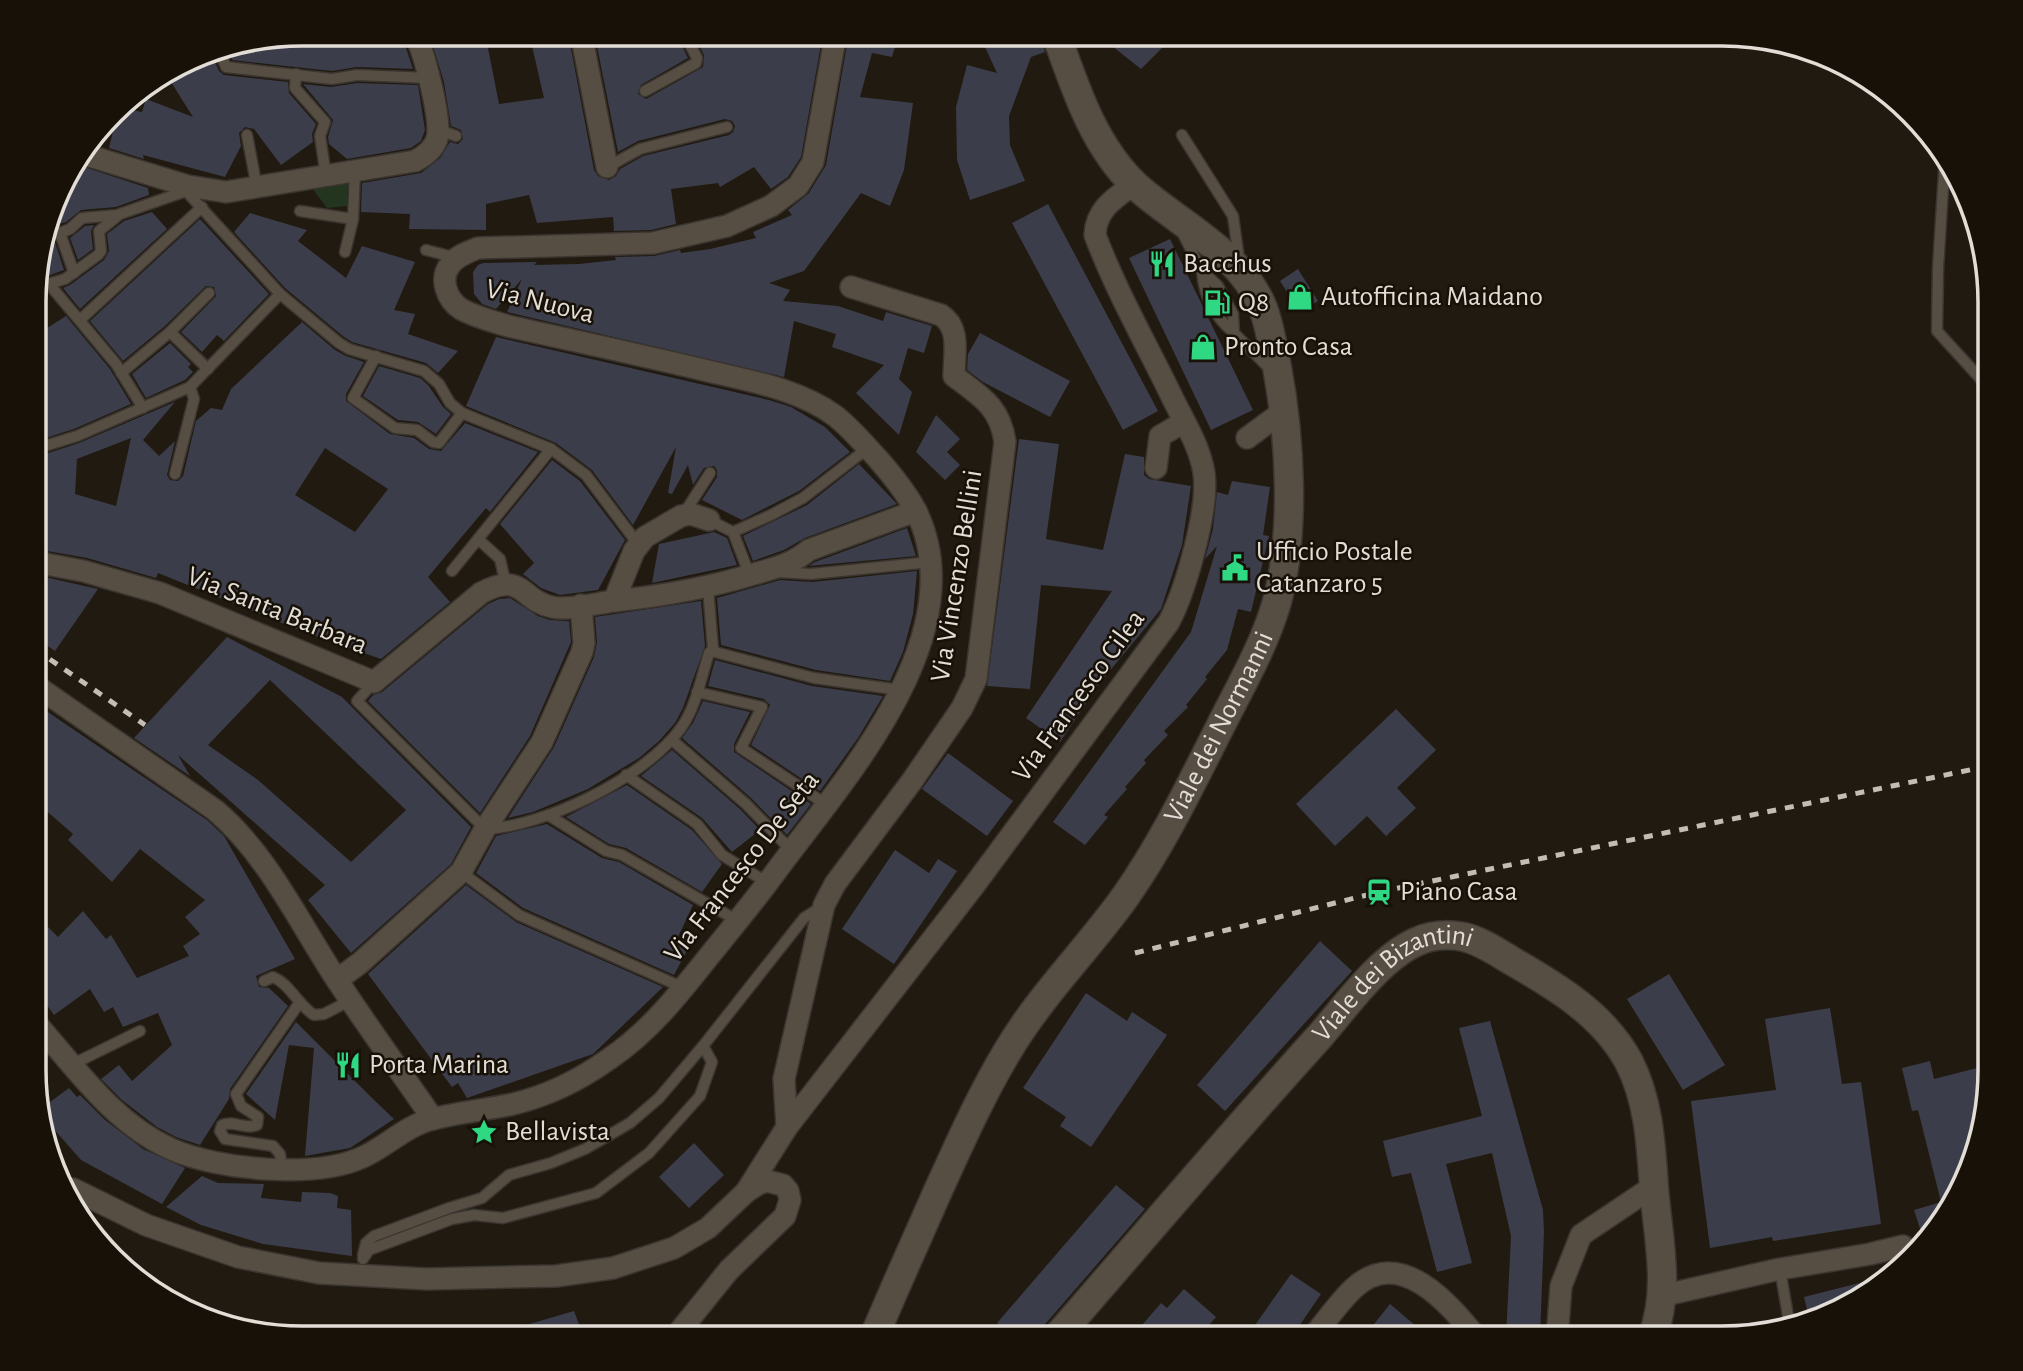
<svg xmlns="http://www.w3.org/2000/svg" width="2023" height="1371" viewBox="0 0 2023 1371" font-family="'Alegreya Sans',sans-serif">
<rect width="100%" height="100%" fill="#211a10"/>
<polygon fill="#23351f" points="348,182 347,206 327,208 312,188"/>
<g fill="#3c3d4a" fill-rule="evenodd">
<polygon points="301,33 401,33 413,69 357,67 332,71 232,60 227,48"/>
<polygon points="429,33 485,33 499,104 544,98 529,33 568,33 594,170 598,176 609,180 616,176 620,169 643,156 729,135 733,132 735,126 732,121 725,119 638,141 618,152 597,46 638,33 676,33 688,58 641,85 638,94 646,99 703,67 704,55 693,33 823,33 801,157 788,177 771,189 754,167 720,187 718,183 671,189 676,224 651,230 614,231 613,217 537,223 529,195 486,204 486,230 409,229 410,214 361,212 362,183 421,173 440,158 450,142 458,144 463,139 461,130 451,126 444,82"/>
<polygon points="849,33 899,33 892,57 872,53 860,97 913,103 904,170 890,206 861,193 804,271 769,283 790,290 783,301 838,306 883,321 886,312 932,326 924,353 908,348 899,379 912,392 899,435 856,393 884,365 832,347 836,334 794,321 784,377 507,312 522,279 496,309 482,304 474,294 473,272 478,265 483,263 537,262 534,265 579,264 616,260 615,257 654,256 680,250 681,253 710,249 756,238 753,232 792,215 788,210 809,193 826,165"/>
<polygon points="979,34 1040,34 1045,52 1031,57 1009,116 1010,145 1025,181 970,200 957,160 956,107 967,65 997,73"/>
<polygon points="1097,34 1176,34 1141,69"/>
<polygon points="210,51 219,71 224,75 288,82 289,93 316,124 312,134 313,142 281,165 254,129 245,127 239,133 241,146 225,177 143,155 144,159 109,148 117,115 120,116 123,108 142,112 146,99 193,117 166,74 199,54"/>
<polygon points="357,83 418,85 425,130 421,141 411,148 347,159 329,144 328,137 333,120 303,84 331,87"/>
<polygon points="75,164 148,188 149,195 116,207 81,210 66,222 48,227 61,183"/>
<polygon points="1048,204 1158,411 1123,430 1012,223"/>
<polygon points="152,212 167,229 80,309 63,288 70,285 104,260 109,251 107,234 124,221"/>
<polygon points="250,213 307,230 298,241 346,278 362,246 415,262 394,310 415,314 408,334 458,351 438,373 426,363 352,342 344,337 285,288 234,232"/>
<polygon points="200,219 269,294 224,341 217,335 202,352 181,332 216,296 214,287 206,286 165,326 123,361 90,321"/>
<polygon points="94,225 91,231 93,249 78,260 70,238 85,226"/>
<polygon points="1170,239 1253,410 1211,430 1129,258"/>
<polygon points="43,242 55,242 64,270 36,280 36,267"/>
<polygon points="1298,269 1318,301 1300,312 1280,281"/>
<polygon points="66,316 110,369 131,404 74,429 36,441 36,335"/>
<path d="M302 322 335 350 346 356 364 362 346 394V401L390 434 414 438 429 449 441 451 465 423 538 452 490 512 486 508 428 577 450 602 381 659 304 632 158 573 156 578 87 558 36 549V457L79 443 175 402 143 440 159 456 175 441 167 475 170 480 178 481 183 476 196 421 211 408 222 410 231 389ZM131 438 116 506 75 494 77 459ZM325 448 388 489 355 532 295 495Z"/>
<polygon points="980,333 1070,381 1050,417 983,382 967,370 968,354"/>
<polygon points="496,337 769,400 791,407 825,427 850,452 799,491 742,520 702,500 717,477 717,470 714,466 704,468 693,485 688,465 672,494 668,493 676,447 633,525 592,470 556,443 466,406"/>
<polygon points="170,343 191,364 188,367 193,372 185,380 146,398 132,374"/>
<polygon points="379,366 420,378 428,385 443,407 451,414 436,434 418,422 398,420 363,396"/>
<polygon points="936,415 960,439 947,452 960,465 945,480 916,452"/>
<polygon points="1019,439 1059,444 1046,539 1103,550 1125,454 1144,457 1144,475 1149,479 1191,486 1182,545 1161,609 1098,685 1060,742 1026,718 1112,591 1041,585 1030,689 987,686"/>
<polygon points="552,460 580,481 625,540 598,590 560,595 541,588 523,574 534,563 500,524"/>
<polygon points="859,464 897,504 805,538 784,550 753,561 743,536 807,505"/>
<polygon points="1232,481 1270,487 1263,535 1269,536 1251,612 1238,609 1227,650 1205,677 1207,679 1186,705 1188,707 1164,731 1168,735 1144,760 1146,763 1125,787 1127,789 1104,815 1108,817 1085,845 1053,822 1191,632 1217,546 1205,559 1213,529 1217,492 1228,495"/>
<polygon points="907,528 916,556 809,566 815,562"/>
<polygon points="714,532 727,538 737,565 652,583 659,544"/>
<polygon points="917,571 913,614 903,652 890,681 816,670 721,645 717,598 780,580 812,582"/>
<polygon points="36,575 98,589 55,651 36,638"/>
<polygon points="510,598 538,616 550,620 569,621 571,642 530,736 480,813 368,701 373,695 382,692 488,604 499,599"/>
<polygon points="701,601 705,646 683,708 675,723 659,741 639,758 588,789 533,812 508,818 554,747 594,657 597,642 595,617"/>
<path d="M227 637 342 697 471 827 451 864 351 953 308 900 325 885 178 755 190 776 134 738ZM270 680 406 810 351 862 258 780 208 745Z"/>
<polygon points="715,660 812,686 883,696 858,738 820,791 751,745 770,705 764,699 708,686"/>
<polygon points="703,701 750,712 734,744 734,752 811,804 787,835 751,798 682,738 693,723"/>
<polygon points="36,704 207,820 224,836 295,959 256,976 259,987 269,988 288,1006 230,1089 229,1099 200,1145 176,1137 157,1127 122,1100 101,1079 119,1065 132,1081 172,1045 158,1013 123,1027 113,1007 104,1012 90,989 54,1015 36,990 36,915 58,937 83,911 106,939 111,935 137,978 189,956 183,946 200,934 185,917 205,900 140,849 112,882 68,840 73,834 36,802"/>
<polygon points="1396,709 1436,750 1397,788 1416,808 1386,836 1367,816 1335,846 1296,804"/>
<polygon points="672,750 741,810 760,830 732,852 702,818 641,776"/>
<polygon points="948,753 1013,801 987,836 922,789"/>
<polygon points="627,785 692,830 722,864 702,892 626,848 609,844 566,817"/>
<polygon points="547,824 602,858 619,862 693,905 678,937 691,943 674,975 523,908 476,873 496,836"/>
<polygon points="895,850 929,873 938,859 957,871 894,964 842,929"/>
<polygon points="466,885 516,922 663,987 593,1054 467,1098 458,1083 452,1087 368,974"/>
<polygon points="1320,941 1352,971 1225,1111 1197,1085"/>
<polygon points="1669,974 1725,1065 1683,1090 1627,999"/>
<polygon points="1086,993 1127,1021 1132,1012 1167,1035 1091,1147 1060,1126 1066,1117 1023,1088"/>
<polygon points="1830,1008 1842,1084 1861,1082 1881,1224 1773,1241 1772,1237 1710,1248 1691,1101 1776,1090 1765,1019"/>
<polygon points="1490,1021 1543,1210 1544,1232 1540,1338 1506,1338 1511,1236 1492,1153 1446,1164 1472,1263 1437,1272 1411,1173 1392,1177 1383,1141 1482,1116 1459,1028"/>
<polygon points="296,1022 371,1097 394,1119 350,1148 305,1156 314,1048 289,1045 275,1120 246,1094"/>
<polygon points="1930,1061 1934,1079 1989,1065 1989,1087 1975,1156 1935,1232 1924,1241 1914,1210 1941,1202 1918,1110 1912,1111 1902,1068"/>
<polygon points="69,1088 77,1097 80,1095 105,1120 143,1149 185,1168 162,1204 81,1160 38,1111"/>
<polygon points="694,1143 724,1175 689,1208 659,1177"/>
<polygon points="202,1176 218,1183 264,1184 261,1198 301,1202 302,1192 330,1193 338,1196 337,1208 351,1210 352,1256 263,1244 201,1225 166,1207"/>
<polygon points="1116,1185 1145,1209 1034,1337 1014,1337 997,1323"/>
<polygon points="1291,1274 1321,1294 1291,1338 1246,1338"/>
<polygon points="1879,1278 1840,1310 1809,1317 1804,1297"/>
<polygon points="1184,1289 1216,1317 1198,1338 1131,1338 1161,1303 1167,1308"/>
<polygon points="1390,1304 1430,1338 1363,1338"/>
<polygon points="574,1311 584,1337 502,1337 502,1332"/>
</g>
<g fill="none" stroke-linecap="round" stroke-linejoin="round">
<g stroke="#3a3530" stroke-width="13">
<g id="lane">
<polyline points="219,50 226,67 332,79 357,75 429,78"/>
<polyline points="296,74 295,88 325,122 320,136 326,176"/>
<polyline points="645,91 696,63 697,58 684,33"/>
<polyline points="138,92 145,87"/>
<polyline points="439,130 456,136"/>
<polyline points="247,135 257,188"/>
<polyline points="1182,135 1233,216 1239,259"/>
<polyline points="1945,157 1938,268 1937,331 1989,388"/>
<polyline points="604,169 640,149 727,127"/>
<polyline points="187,189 186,191 280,294 339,343 349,349 424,371 439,384 450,403 462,413 551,449 586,475 638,544"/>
<polyline points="300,211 353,219 355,171"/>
<polyline points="1182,232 1202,271 1218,286 1233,314 1234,333 1269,368"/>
<polyline points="45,235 60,233"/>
<polyline points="426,250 457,258"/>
<polyline points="345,252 353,219"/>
<path d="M1202 271C1204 297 1214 316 1234 333"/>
<polyline points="74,273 60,233 70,229 82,218 118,215"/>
<polyline points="49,284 116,364 143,408"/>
<polyline points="35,288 65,279 98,255 101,251 99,231 120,214 186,191"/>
<polyline points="80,320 202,207"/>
<polyline points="170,332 209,293"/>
<polyline points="376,356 353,398 395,428 417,430 433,442 439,443 462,413"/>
<polyline points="121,373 170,332 208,369"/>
<polyline points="35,449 77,436 190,387 280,294"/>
<polyline points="175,474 194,399 190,387"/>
<polyline points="683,515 710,473"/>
<polyline points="709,520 733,532 750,576"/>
<polyline points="733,532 771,515 803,498 868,448"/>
<polyline points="478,539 500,559 506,585"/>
<polyline points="452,571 551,449"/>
<polyline points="777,572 811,574 931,562"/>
<polyline points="711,651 814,678 900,690"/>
<path d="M374 682 357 701 485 829C544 827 646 777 681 728 696 707 701 678 709 653L713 649 708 588"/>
<polyline points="697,692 762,707 741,748 827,805"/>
<polyline points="672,740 746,804 792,851"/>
<polyline points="626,775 697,824 722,855 768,883"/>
<polyline points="548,815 606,851 622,855 738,921"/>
<polyline points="461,872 519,915 684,988"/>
<path d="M264 981 273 977C290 984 298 1005 314 1015L324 1014 351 1000"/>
<polyline points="73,1064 140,1031"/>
<path d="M282 1169 280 1154 273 1146 225 1139 220 1131 222 1125C234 1120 246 1130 257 1125L258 1117 241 1106 236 1094 300 1002"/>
<polyline points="363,1255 366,1243 374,1236 449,1208 482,1198 509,1175 551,1163 585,1149 630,1123 659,1098 703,1046"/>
<polyline points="363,1259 369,1250 452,1219 474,1215 503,1218 596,1193 649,1153 700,1096 712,1062 703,1046 804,918 823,906"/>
<polyline points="1780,1269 1789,1322"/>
</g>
</g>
<g stroke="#3a3530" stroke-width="24">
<g id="street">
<polyline points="581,33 607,167"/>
<path d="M83 154 188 186 226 192 415 161C425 156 433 150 437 139 442 121 424 50 414 33"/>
<polyline points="1247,438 1285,410"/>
<polyline points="1156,468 1160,436 1184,422"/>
<path d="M35 562 83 571 160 593 374 682 481 593C523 570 521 601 552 607 568 611 597 603 614 601L634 551 645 537 681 516 691 514 709 520"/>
<path d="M614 601C662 596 708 588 754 574 775 568 792 564 809 550L916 511"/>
<path d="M35 685 215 810C266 853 297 918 333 974 365 1023 400 1071 433 1119"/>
<polyline points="337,980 360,963 461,872 485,829 542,742 582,652 584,643 581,605"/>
<path d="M35 1022C76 1068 113 1123 171 1149 218 1170 316 1179 363 1157 387 1146 407 1125 433 1119 459 1112 486 1110 513 1104 547 1096 581 1079 609 1059 652 1030 682 990 714 950 736 923 759 895 780 866 848 775 977 631 915 509 905 491 892 475 878 459 864 444 850 427 834 415 798 389 750 381 708 371 641 355 575 341 508 326 492 321 475 317 461 309 447 300 439 279 450 265 456 256 468 252 478 248L653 243 727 226 771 206 798 186 813 162 836 33"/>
<path d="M787 1127 784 1079 824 905 835 884 912 781 962 708 976 679 1005 442C1000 406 980 396 954 376 954 354 961 328 941 315L851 287"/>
<polyline points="73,1189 146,1225 238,1257 319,1273 427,1279 556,1276 613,1268 674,1248 708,1228 746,1192 758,1184 767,1181 783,1185 788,1191 790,1200 785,1216 729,1270 675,1337"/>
<path d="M746 1192 787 1127 973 887 1169 622C1186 589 1209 509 1204 473 1200 447 1184 421 1173 399 1147 345 1116 291 1095 235 1096 209 1115 198 1134 184"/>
<polyline points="1661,1296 1780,1269 1870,1254 1903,1246 1906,1256"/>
<path d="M1312 1338C1326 1321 1339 1302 1354 1288 1400 1245 1449 1304 1477 1338"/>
<polyline points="1557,1338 1561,1286 1581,1235 1654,1186"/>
</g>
</g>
<g stroke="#3a3530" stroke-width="31">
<g id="secondary">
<path id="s1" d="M874 1337C894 1289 916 1241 937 1193 959 1145 980 1097 1007 1052 1040 996 1087 950 1125 897 1163 843 1190 786 1220 727 1240 687 1263 648 1276 605 1296 535 1290 437 1277 367 1273 347 1270 327 1263 308 1239 250 1179 225 1135 185 1093 145 1075 87 1056 34"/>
<path id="s2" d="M1057 1337C1144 1237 1230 1135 1320 1036 1346 1006 1380 958 1416 942 1431 935 1448 934 1464 937 1481 941 1497 952 1512 961 1557 987 1604 1015 1629 1062 1649 1101 1651 1145 1654 1188 1658 1238 1671 1290 1652 1338"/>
</g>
</g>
<use href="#lane" stroke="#574e43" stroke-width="10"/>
<use href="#street" stroke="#574e43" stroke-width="21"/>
<use href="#secondary" stroke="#574e43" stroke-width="28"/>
<g stroke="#c2bdb5" stroke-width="5" stroke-dasharray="9 9" stroke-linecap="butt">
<polyline points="35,649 145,725"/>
<polyline points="1135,953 1379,892 1989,766"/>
</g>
</g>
<defs>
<g id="restaurant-bare" transform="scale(2.1)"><path d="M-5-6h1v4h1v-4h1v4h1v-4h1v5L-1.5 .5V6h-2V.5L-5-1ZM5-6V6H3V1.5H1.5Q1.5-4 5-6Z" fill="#2fd883" stroke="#181108" stroke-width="2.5" paint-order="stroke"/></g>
<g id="shop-bare" transform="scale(2.1)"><path d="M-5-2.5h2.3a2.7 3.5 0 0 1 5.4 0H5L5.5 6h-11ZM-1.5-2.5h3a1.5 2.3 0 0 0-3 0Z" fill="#2fd883" stroke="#181108" stroke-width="2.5" paint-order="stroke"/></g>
<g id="fuel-bare" transform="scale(2.1)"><path d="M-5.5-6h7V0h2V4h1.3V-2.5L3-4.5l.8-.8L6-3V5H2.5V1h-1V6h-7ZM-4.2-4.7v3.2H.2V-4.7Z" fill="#2fd883" stroke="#181108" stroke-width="2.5" paint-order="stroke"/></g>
<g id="civic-bare" transform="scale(2.1)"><path d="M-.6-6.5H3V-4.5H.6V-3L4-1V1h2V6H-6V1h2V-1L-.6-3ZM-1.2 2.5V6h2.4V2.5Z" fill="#2fd883" stroke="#181108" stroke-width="2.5" paint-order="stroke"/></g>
<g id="station-bare" transform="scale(2.1)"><path d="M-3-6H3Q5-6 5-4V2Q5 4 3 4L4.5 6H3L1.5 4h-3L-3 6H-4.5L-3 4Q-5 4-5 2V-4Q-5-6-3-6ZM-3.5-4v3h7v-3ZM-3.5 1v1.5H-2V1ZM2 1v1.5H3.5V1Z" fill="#2fd883" stroke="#181108" stroke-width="2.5" paint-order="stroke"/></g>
<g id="sight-bare" transform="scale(2.1)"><path d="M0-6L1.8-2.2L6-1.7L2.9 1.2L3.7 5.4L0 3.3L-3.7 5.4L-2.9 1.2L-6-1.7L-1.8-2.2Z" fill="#2fd883" stroke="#181108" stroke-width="2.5" paint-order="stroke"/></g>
</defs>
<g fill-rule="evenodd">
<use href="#restaurant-bare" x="1162" y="264"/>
<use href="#shop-bare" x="1300" y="297"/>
<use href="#fuel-bare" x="1217" y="303"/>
<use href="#shop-bare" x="1203" y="347"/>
<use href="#civic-bare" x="1235" y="568"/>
<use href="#station-bare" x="1379" y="892"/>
<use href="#restaurant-bare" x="348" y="1065"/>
<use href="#sight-bare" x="484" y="1132"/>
</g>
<g text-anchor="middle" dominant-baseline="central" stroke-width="5" stroke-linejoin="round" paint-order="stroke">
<g font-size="28" fill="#e2ddd6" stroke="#181108" text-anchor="start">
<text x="1183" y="264">Bacchus</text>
<text x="1321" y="297">Autofficina Maidano</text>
<text x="1238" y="303">Q8</text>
<text x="1224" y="347">Pronto Casa</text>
<text x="1256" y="552">Ufficio Postale<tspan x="1256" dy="32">Catanzaro 5</tspan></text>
<text x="1400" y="892">Piano Casa</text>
<text x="369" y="1065">Porta Marina</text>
<text x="505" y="1132">Bellavista</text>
</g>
<g font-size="28" fill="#e2ddd6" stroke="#181108">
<text transform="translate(540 302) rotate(14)">Via Nuova</text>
<text transform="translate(957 576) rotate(-81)">Via Vincenzo Bellini</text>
<text transform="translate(277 611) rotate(22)">Via Santa Barbara</text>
<text transform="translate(1079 696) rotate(-54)">Via Francesco Cilea</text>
<text stroke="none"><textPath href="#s1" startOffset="704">Viale dei Normanni</textPath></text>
<text transform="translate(742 867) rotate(-52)">Via Francesco De Seta</text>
<text stroke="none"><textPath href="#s2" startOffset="495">Viale dei Bizantini</textPath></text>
</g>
</g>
<path d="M0 0H2023V1371H0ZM302 46H1722A256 256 0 0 1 1978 302V1070A256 256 0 0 1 1722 1326H302A256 256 0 0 1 46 1070V302A256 256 0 0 1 302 46Z" fill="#181108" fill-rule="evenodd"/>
<path fill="none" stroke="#e2ddd6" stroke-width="3.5" d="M302 46H1722A256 256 0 0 1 1978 302V1070A256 256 0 0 1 1722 1326H302A256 256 0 0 1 46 1070V302A256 256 0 0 1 302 46Z"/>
</svg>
